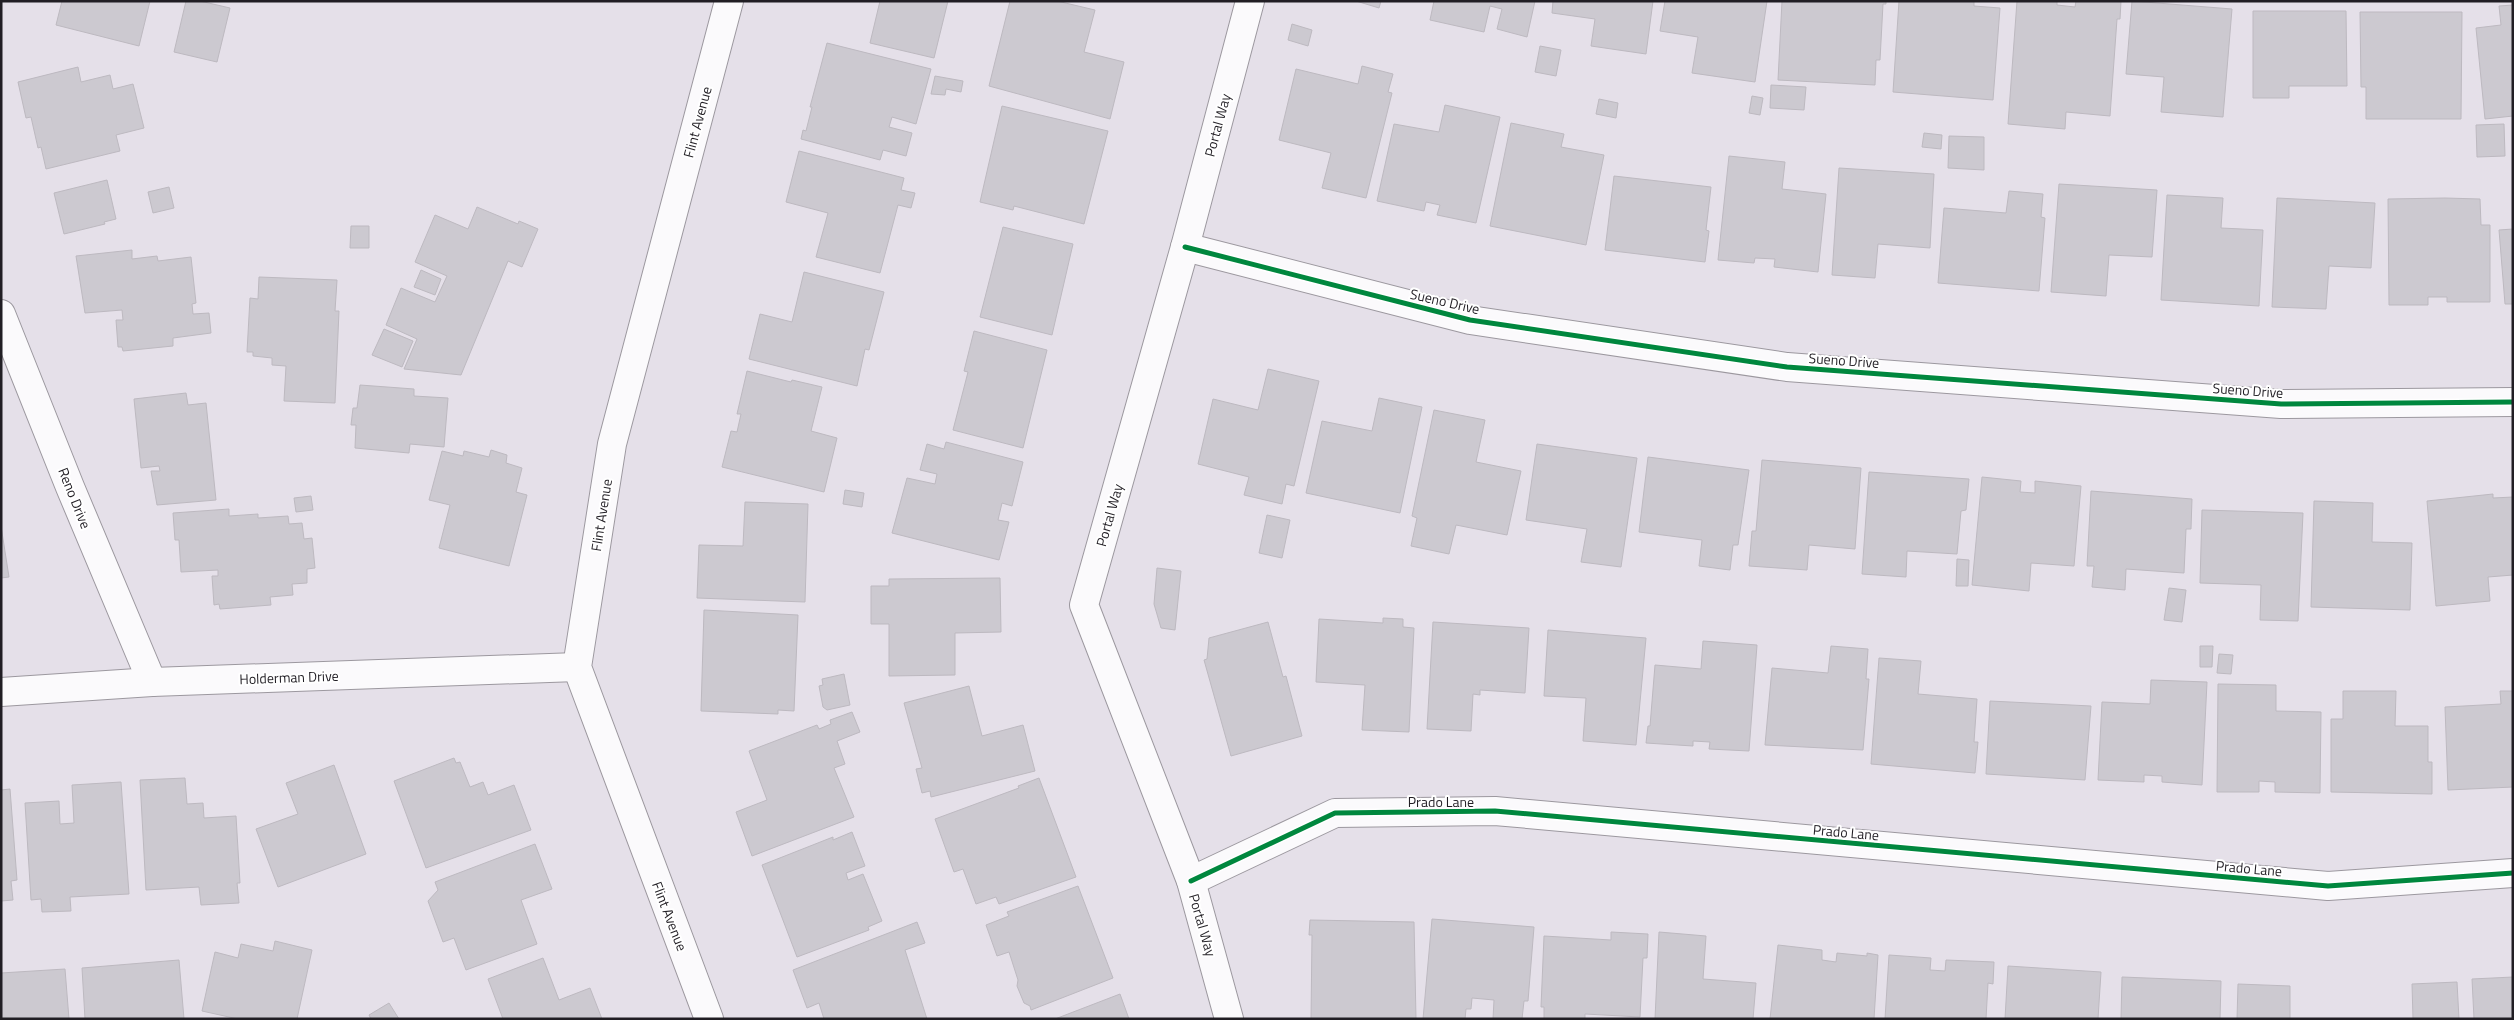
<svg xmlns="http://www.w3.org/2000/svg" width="2514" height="1020" viewBox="0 0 2514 1020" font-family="'Titillium Web',sans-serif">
<rect width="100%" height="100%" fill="#e5e0e9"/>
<g fill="#ccc9d0" stroke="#bdb9c0">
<polygon points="62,1 150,1 139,46 56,25"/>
<polygon points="186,1 200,1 230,8 217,62 174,52"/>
<polygon points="880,1 948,1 934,58 870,43"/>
<polygon points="1010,1 1057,1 1095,10 1084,52 1124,62 1110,119 989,86"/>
<polygon points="1356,1 1381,1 1379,8"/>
<polygon points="1434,1 1535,1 1527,37 1497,29 1502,9 1490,6 1484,32 1430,20"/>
<polygon points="1553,1 1653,1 1646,54 1591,46 1595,19 1552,13"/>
<polygon points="1665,1 1767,1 1755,82 1692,73 1698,37 1660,31"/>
<polygon points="1782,1 1886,1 1886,4 1883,4 1880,60 1876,60 1875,85 1778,80"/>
<polygon points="1899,1 1974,1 1974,6 2000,8 1993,100 1893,92"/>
<polygon points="2017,1 2057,1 2057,5 2075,7 2076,1 2121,1 2120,19 2117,19 2110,116 2066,112 2065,129 2008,124"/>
<polygon points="2132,1 2232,9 2223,117 2161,112 2164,77 2126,74"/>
<polygon points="2513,5 2513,116 2485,119 2476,28 2501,25 2499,6"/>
<polygon points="2253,11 2346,11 2347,86 2289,86 2289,98 2253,98"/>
<polygon points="2360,12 2462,12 2461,119 2366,119 2366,87 2361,87"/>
<polygon points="1292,24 1312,30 1308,46 1288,40"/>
<polygon points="827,43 931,69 916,124 892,117 889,127 912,133 906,156 883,150 880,160 801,139 803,130 806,131 812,107 810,107"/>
<polygon points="1540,46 1561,50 1556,76 1535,72"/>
<polygon points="1362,66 1393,74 1388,92 1392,93 1366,198 1322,188 1331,153 1279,140 1296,69 1358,84"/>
<polygon points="78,67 81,82 110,75 113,89 133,84 144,128 116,135 120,151 46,169 41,147 38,148 31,117 26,118 18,82"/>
<polygon points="935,76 963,81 961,92 946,89 945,95 931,94"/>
<polygon points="1771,85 1806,87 1804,110 1770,108"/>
<polygon points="1752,96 1763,98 1760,115 1749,113"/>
<polygon points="1599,99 1618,103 1616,118 1596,114"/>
<polygon points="1445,105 1500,117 1476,223 1437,215 1440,205 1426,202 1424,211 1377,201 1394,124 1439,132"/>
<polygon points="1002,106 1108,131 1084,224 1014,206 1013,210 980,202"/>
<polygon points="1511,123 1564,134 1561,147 1604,155 1586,245 1490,226"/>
<polygon points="2504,124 2505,156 2477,157 2476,125"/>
<polygon points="1924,133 1942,135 1941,149 1922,147"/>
<polygon points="1949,136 1984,137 1984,170 1948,168"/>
<polygon points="799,151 904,178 901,190 915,193 911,208 898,205 880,273 816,257 828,213 786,202"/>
<polygon points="1729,156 1785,162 1782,189 1826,194 1818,272 1774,267 1775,259 1755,258 1754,263 1718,260"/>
<polygon points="1839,168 1934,174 1930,248 1878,244 1875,278 1832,275"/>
<polygon points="1614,176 1711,187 1706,230 1709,231 1705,262 1605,250"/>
<polygon points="107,180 116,219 104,222 105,224 64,234 54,193"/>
<polygon points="2059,184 2157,190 2152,257 2109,255 2106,296 2051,292"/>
<polygon points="169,187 174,208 153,213 148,192"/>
<polygon points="2009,191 2043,194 2041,217 2045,218 2039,291 1938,283 1944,208 2006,213"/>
<polygon points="2167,195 2223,198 2221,228 2263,230 2259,306 2161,300"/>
<polygon points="2277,198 2375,203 2371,268 2329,266 2326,309 2272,307"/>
<polygon points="2445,198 2480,199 2481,225 2490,225 2490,302 2447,302 2447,297 2428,297 2428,305 2389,305 2388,199"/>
<polygon points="477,207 518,224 519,221 538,229 522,267 508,261 461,375 404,369 417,339 386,325 401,288 435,302 447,276 415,262 435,215 468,229"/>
<polygon points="351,226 369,226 369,248 350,248"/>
<polygon points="1003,227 1073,244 1052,335 980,317"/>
<polygon points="2513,229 2513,304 2505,304 2499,230"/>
<polygon points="132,250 132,259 157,256 158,261 191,257 196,303 192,304 193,314 209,313 211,333 173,338 173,346 123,351 122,347 118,347 116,320 123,320 122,310 85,313 76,256"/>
<polygon points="421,270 441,279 435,295 414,287"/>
<polygon points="804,272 884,292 869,350 865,349 857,386 749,359 760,314 792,322"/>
<polygon points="259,277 337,280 335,311 339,311 335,403 284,401 286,366 272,365 272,358 253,356 253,352 247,352 250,298 258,299"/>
<polygon points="384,329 413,341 402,367 372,355"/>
<polygon points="974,331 1047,350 1023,448 953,430 968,372 964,371"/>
<polygon points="1268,369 1319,381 1294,486 1286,484 1282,504 1244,495 1249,477 1198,464 1213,399 1258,410"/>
<polygon points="747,371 791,382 792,380 822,387 811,431 837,438 824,492 722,467 731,431 737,432 741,414 737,414"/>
<polygon points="360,385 414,389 414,396 448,398 444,447 410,444 409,453 355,448 356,425 351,425 353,408 357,408"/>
<polygon points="186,393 188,405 206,403 216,500 157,505 151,471 160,471 159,466 141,468 134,399"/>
<polygon points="1379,398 1422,407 1400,513 1306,493 1322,421 1372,431"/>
<polygon points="1434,410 1485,420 1476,462 1521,471 1507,535 1456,525 1449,554 1411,546 1417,518 1412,516"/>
<polygon points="946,442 1023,462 1012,506 1002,503 998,520 1009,522 999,560 892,533 907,478 935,484 937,474 920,470 927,444 944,449"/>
<polygon points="1537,444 1637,458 1621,567 1581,562 1587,529 1526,520"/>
<polygon points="491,450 507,455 506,463 522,468 516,492 527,495 509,566 439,548 450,505 429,500 442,451 463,456 464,451 489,457"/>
<polygon points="1648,457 1749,470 1738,545 1733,545 1730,570 1699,566 1702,540 1639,532"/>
<polygon points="1762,460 1861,468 1855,549 1809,545 1807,570 1749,566 1752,531 1756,531"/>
<polygon points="1869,472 1969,479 1966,510 1961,511 1957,554 1907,551 1906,577 1862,574"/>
<polygon points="1982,477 2021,481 2020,492 2035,493 2035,481 2081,486 2074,566 2031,563 2029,591 1972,585"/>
<polygon points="845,490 864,493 862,507 843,504"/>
<polygon points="2091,491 2192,499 2191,529 2186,529 2184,573 2126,569 2125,590 2092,587 2094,566 2087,566"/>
<polygon points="2493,494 2493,498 2513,497 2513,575 2488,577 2490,601 2436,606 2427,501"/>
<polygon points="311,496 313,510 296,512 294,498"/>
<polygon points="2314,501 2373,503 2372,542 2412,543 2410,610 2311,607"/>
<polygon points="745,502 808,504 805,602 697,598 699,545 743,546"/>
<polygon points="229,509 229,516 258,514 258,518 288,516 289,524 302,523 304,539 312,538 315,568 307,569 307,583 292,584 293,595 270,597 271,605 220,609 219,604 214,605 212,576 218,576 218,570 181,572 179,540 175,540 173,513"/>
<polygon points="2202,510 2303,513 2298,621 2260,620 2261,585 2200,583"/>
<polygon points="1267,515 1290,520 1282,558 1259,553"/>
<polygon points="1,526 9,577 1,578"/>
<polygon points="1957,559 1969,560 1968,586 1956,586"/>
<polygon points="1157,568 1181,571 1175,630 1161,628 1154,604"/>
<polygon points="1000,578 1001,632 955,633 955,675 889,676 889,624 871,624 871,586 889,586 889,579"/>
<polygon points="2169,588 2186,590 2182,622 2164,620"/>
<polygon points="704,610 798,615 794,711 778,710 778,714 701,711"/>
<polygon points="1383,618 1403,619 1403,627 1414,628 1409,732 1362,730 1365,685 1316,682 1319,619 1383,623"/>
<polygon points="1268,622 1283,677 1286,676 1302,736 1231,756 1204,660 1207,659 1209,638"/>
<polygon points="1433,622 1529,628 1525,693 1480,690 1480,695 1473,694 1471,731 1427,729"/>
<polygon points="1548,630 1646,638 1636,745 1583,741 1586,698 1544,696"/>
<polygon points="1703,641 1757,645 1749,751 1709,749 1710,742 1693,741 1693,746 1646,743 1648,726 1650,726 1655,665 1701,669"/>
<polygon points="1831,646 1868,649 1866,679 1869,679 1863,750 1765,745 1772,668 1828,673"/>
<polygon points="2200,646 2213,646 2212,667 2200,667"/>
<polygon points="2219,654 2233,655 2231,674 2217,673"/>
<polygon points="1879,658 1921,661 1918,694 1977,699 1974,742 1978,742 1975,773 1871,764"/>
<polygon points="844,674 850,705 827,710 823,707 819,686 823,685 822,679"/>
<polygon points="2151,680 2207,682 2202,785 2162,782 2162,776 2144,775 2144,782 2098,780 2102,702 2150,704"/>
<polygon points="2218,684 2276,685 2276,711 2321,712 2320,793 2275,792 2275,782 2259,781 2259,792 2217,792"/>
<polygon points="969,686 982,736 1023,725 1035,771 931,797 930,791 922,793 916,769 922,768 904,703"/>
<polygon points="2343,691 2396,691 2395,726 2428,726 2428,762 2432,762 2432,794 2331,792 2331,719 2343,719"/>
<polygon points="2500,691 2513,691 2513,787 2448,790 2445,707 2501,704"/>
<polygon points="1990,701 2091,706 2085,780 1986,774"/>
<polygon points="852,712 860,732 837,741 845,764 834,768 854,817 752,856 736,812 767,800 749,751 817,725 819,729 831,724 830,720"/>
<polygon points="454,758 456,763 460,762 470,787 483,782 488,795 514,785 531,830 426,868 394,781"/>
<polygon points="334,765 366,854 278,887 256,829 298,814 286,783"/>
<polygon points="185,778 187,804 203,803 204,818 236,816 240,883 237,883 239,903 201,905 199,887 146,890 140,780"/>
<polygon points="1039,778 1076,877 999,904 996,897 976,904 963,869 954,872 935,819 1019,788 1018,786"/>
<polygon points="121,782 129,894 70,897 71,911 42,912 41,899 31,900 25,803 59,801 60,824 74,823 72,785"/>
<polygon points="10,789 17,880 11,881 13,900 1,901 1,790"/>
<polygon points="852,832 865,866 846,873 848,880 863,874 882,921 868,927 869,930 797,957 762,865 833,837 833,840"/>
<polygon points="535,844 552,889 521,900 537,944 466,970 454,938 443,942 428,901 438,890 435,882"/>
<polygon points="1078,886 1113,978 1031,1010 1030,1006 1024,1003 1017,986 1018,980 1009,952 997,956 986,925 1009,916 1007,912"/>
<polygon points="1432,919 1534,927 1528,1001 1524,1001 1522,1019 1493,1019 1494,1000 1472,998 1471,1009 1466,1009 1465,1019 1423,1019"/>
<polygon points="1310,920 1414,922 1416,1019 1311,1019 1312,935 1309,935"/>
<polygon points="917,922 925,943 905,950 927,1019 824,1019 819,1003 807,1008 793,970"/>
<polygon points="1611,932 1648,934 1647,958 1643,958 1640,1017 1585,1014 1585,1019 1544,1019 1544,1007 1541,1007 1544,936 1611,940"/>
<polygon points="1659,932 1706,936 1703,979 1756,983 1753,1019 1655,1019"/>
<polygon points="275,941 312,950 297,1019 238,1019 202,1011 215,952 238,958 241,944 273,951"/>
<polygon points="1778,945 1822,950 1822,960 1836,962 1837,953 1867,956 1867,953 1878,955 1874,1019 1770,1019"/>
<polygon points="1889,955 1931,958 1930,970 1945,971 1946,960 1994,962 1993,984 1988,983 1986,1019 1885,1019"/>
<polygon points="543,958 559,1000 590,988 602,1019 503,1019 488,979"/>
<polygon points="179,960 184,1019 85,1019 82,968"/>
<polygon points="2008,966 2101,972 2098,1019 2005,1019"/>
<polygon points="65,969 69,1019 1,1019 1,973"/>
<polygon points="2122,977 2221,981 2220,1019 2121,1019"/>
<polygon points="2513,977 2513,1019 2474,1019 2472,979"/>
<polygon points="2457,982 2459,1019 2413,1019 2412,984"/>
<polygon points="2238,984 2290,986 2290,1019 2237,1019"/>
<polygon points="1120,994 1129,1019 1055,1019"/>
<polygon points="389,1003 399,1019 371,1019 369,1015"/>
</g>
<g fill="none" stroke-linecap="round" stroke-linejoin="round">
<g stroke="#9c989f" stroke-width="30">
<g id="minor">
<polyline points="1185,247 1470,320 1787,367 2281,404 2513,402"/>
<polyline points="1,314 70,487 152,682"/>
<polyline points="1,692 152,682 577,667"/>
<polyline points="1191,881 1335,813 1495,811 2328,886 2513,873"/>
<polyline points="1229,1019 1191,881 1084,605 1185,247 1250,1"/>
</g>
</g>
<g stroke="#9c989f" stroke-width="30">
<polyline id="tertiary" points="709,1019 577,667 612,444 729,1"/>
</g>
<use href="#minor" stroke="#fbfafc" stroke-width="28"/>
<use href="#tertiary" stroke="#fbfafc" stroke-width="28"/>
<g stroke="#fff" stroke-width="8">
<g id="cycleway">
<polyline points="1185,247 1470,320 1787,367 2281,404 2513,402"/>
<polyline points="1191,881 1335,813 1495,811 2328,886 2513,873"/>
</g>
</g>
<use href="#cycleway" stroke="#00873e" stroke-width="5"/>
</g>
<g text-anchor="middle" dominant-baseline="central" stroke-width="4" stroke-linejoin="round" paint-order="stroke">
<g font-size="14" fill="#211e24" stroke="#fff">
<text transform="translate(697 122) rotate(-75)">Flint Avenue</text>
<text transform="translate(1217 125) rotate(-75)">Portal Way</text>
<text transform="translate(1445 301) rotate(13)">Sueno Drive</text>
<text transform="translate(1844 360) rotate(4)">Sueno Drive</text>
<text transform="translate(2248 390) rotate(4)">Sueno Drive</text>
<text transform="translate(75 498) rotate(68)">Reno Drive</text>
<text transform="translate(601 515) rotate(-81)">Flint Avenue</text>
<text transform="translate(1109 515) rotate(-74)">Portal Way</text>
<text transform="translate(289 677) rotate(-2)">Holderman Drive</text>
<text x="1441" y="801">Prado Lane</text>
<text transform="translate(1846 832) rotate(5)">Prado Lane</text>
<text transform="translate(2249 868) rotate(5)">Prado Lane</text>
<text transform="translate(670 916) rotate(69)">Flint Avenue</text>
<text transform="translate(1203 925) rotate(74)">Portal Way</text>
</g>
</g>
<rect width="2514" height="1020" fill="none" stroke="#211e24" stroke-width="5"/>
</svg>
